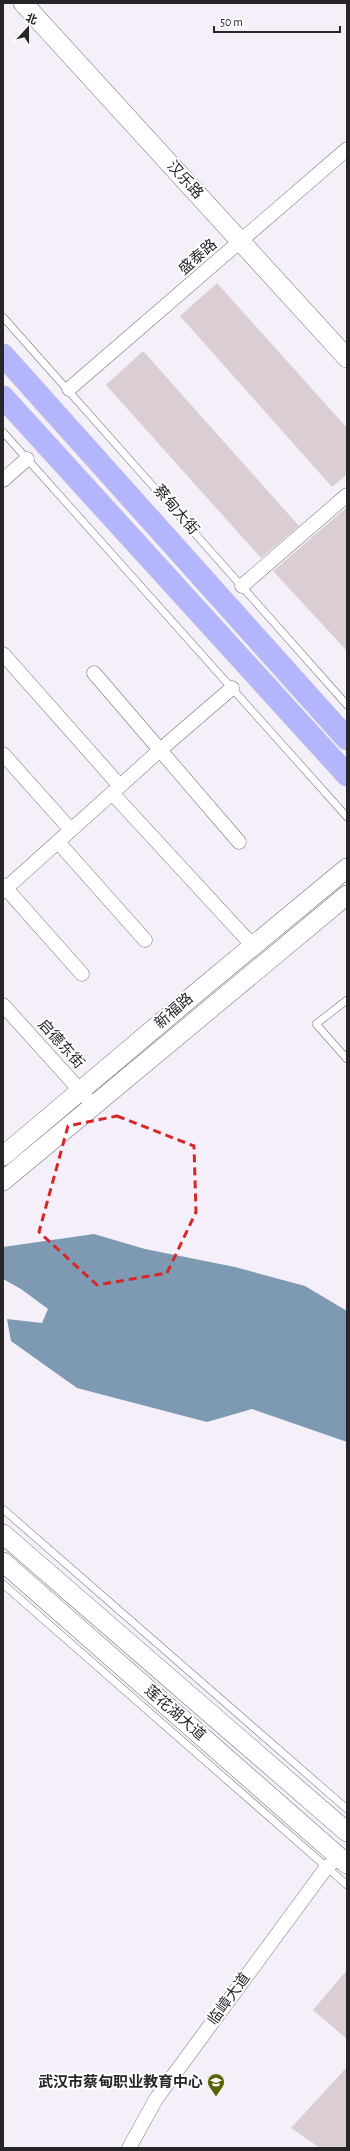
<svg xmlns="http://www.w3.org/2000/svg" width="350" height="2151" viewBox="0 0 350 2151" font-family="'Alegreya Sans','Noto Sans SC',sans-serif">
<rect width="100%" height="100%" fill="#f5eff9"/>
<polygon fill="#7e99b2" points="94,1234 145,1249 235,1267 305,1286 347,1311 347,1442 252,1409 207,1422 77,1388 11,1341 7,1319 42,1323 48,1309 21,1289 3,1279 3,1247"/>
<g fill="#daced4">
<polygon points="217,283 347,428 347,474 332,487 180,316"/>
<polygon points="143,351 299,526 261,558 106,385"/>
<polygon points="347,507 347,651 273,571"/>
<polygon points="347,1970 347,2039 313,2010"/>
<polygon points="347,2067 347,2148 320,2148 291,2128"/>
</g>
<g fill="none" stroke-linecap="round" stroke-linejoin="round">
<g stroke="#76717a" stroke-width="8">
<g id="lane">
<polyline points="3,317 347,705"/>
<polyline points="3,432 347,817"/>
<polyline points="347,1000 316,1024 347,1059"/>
<polyline points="3,1509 347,1809"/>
<polyline points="3,1584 347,1885"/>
</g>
</g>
<g stroke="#76717a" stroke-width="15">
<g id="street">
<polyline points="69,389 347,149"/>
<polyline points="3,480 27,459"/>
<polyline points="242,586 347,495"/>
<polyline points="3,654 120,786"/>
<polyline points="232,688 160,750 239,842"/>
<polyline points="3,754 71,830"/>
<polyline points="112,793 253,946"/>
<polyline points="58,842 145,940"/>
<polyline points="3,885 82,974"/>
<polyline points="3,891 160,750 94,673"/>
<polyline points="3,1005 86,1097"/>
<polyline points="129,2148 156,2099 326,1868 339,1857"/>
</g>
</g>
<g stroke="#76717a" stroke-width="20">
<g id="secondary">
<polyline points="23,3 347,358"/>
<polyline points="3,1156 195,994 347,868"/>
<polyline points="3,1181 347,895"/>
<polyline points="3,1534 347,1832"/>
<polyline points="3,1562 347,1864"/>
</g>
</g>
<g stroke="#cfcfd0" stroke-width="23">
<g id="primary">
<polyline points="3,355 347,739"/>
<polyline points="3,397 347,775"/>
</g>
</g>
<use href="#lane" stroke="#fff" stroke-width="7"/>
<use href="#street" stroke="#fff" stroke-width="14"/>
<use href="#secondary" stroke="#fff" stroke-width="19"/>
<use href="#primary" stroke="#b3b6fd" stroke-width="22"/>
</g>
<path fill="none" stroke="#d62828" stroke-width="3" stroke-dasharray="8 5" stroke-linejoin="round" d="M117 1116 194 1146 196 1212 167 1273 97 1285 39 1232 68 1126Z"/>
<defs>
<g id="school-pin" transform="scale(0.9)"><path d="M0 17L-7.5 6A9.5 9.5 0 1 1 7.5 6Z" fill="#5a6405" stroke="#fff"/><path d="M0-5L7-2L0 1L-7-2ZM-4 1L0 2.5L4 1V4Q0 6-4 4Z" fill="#fff"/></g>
</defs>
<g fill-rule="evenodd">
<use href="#school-pin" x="216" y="2082"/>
</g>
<g text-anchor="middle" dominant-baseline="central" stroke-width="4" stroke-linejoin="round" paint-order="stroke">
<g font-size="15" fill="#272528" stroke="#fff">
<text transform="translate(185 180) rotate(48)">汉乐路</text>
<text transform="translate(198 257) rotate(-41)">盛泰路</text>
<text transform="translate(176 510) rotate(49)">蔡甸大街</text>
<text transform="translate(174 1011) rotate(-41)">新福路</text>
<text transform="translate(61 1044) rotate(48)">启德东街</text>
<text transform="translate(175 1713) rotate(41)">莲花湖大道</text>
<text transform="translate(229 1999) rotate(-54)">临嶂大道</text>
</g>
<g font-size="15" font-weight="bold" fill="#272528" stroke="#fff" text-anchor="end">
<text x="203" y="2082">武汉市蔡甸职业教育中心</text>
</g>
</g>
<rect width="350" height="2151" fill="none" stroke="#272528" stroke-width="8"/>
<g transform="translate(28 28) rotate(21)" stroke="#ffffff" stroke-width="3" paint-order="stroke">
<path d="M0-3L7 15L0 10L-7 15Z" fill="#272528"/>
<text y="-6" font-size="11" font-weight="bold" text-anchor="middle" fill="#272528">北</text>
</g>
<path d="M214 26v6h126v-6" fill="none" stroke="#272528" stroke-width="2"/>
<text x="220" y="26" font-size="12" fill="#272528" stroke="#ffffff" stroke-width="3" paint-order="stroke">50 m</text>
</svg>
